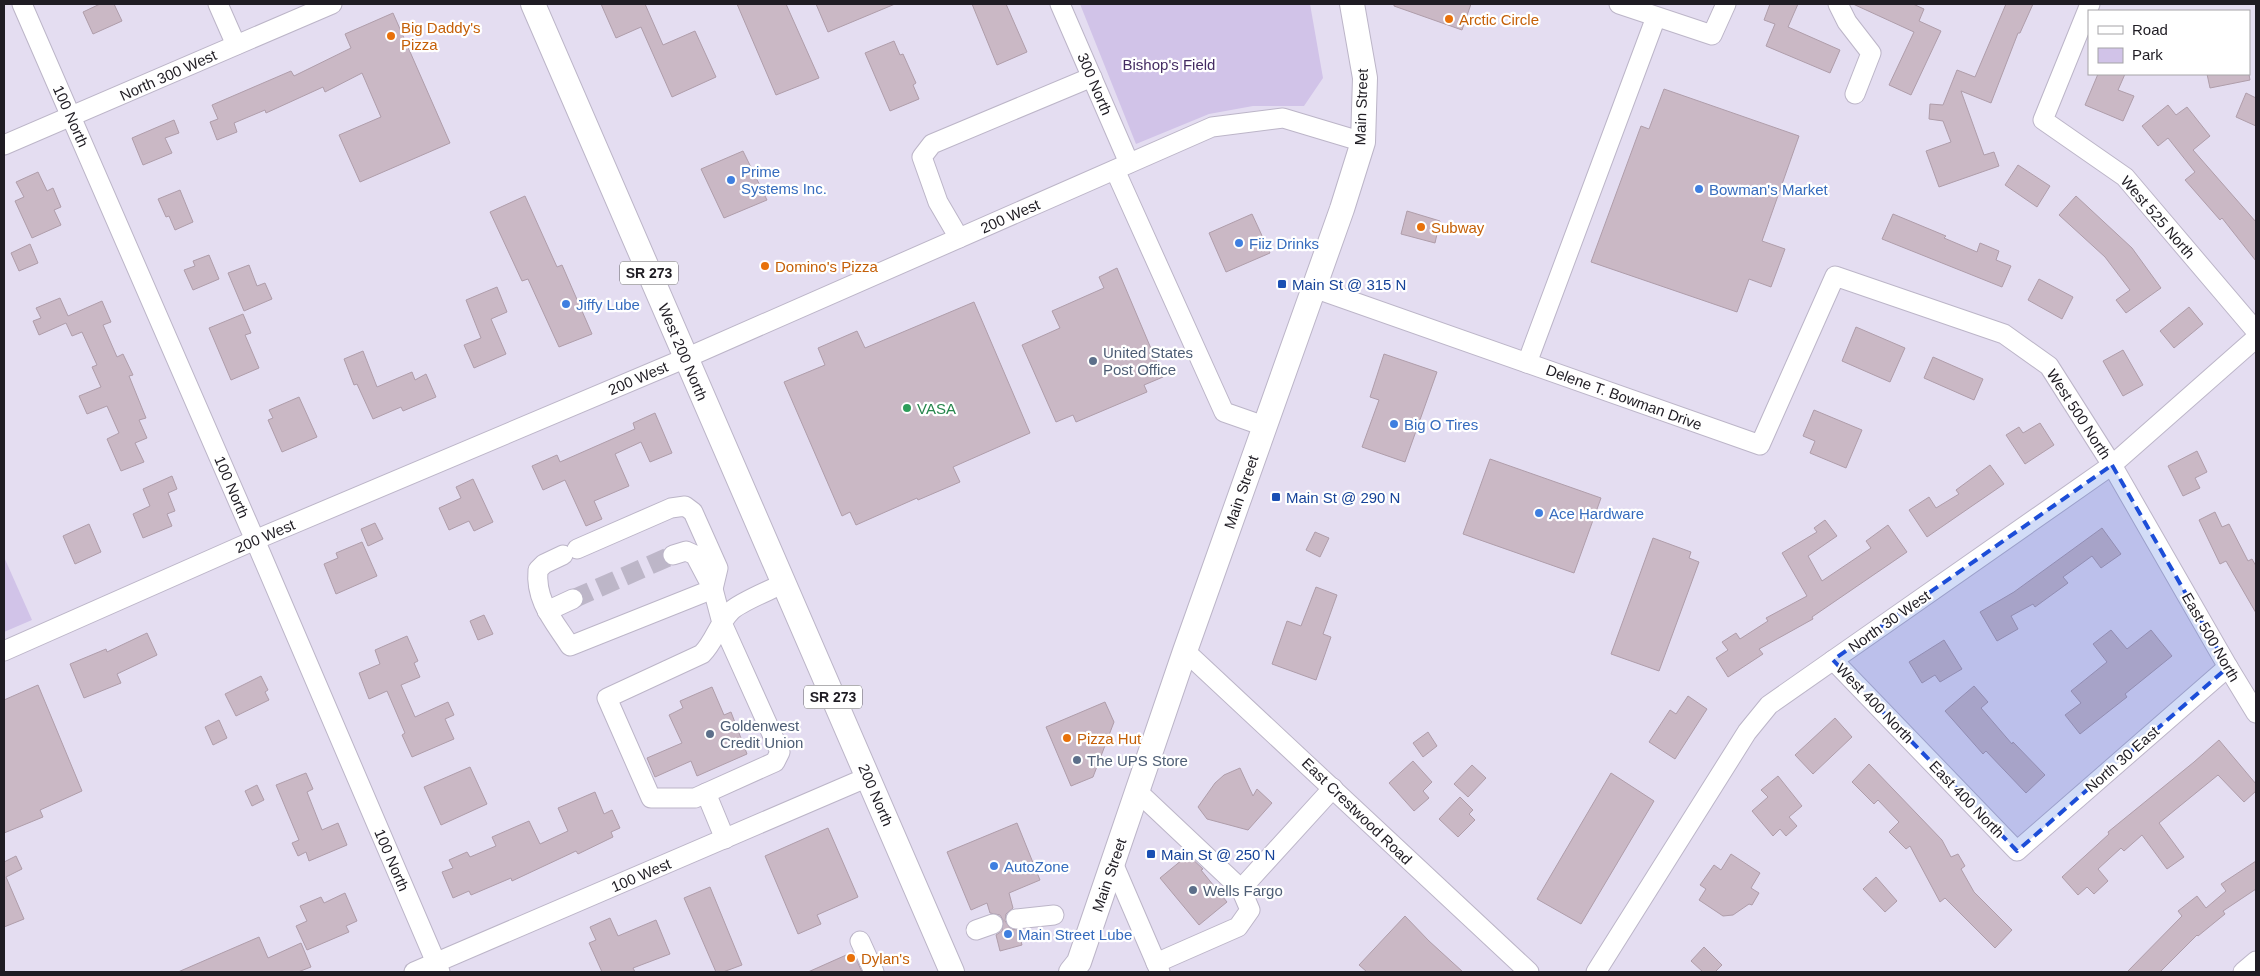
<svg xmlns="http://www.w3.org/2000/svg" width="2260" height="976" viewBox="0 0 2260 976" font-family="Arial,sans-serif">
<rect width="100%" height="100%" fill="#e4ddf1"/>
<g fill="#d1c3e8">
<polygon points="1080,4 1310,4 1323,78 1304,106 1253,106 1209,114 1136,144"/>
<polygon points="4,557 32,620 4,632"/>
</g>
<g fill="#cab8c5" stroke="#af9daa">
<polygon points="100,4 114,4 122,21 93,34 83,12"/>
<polygon points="601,4 645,4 663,45 695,31 716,77 672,97 641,27 616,38"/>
<polygon points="737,4 786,4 819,78 776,95"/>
<polygon points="816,4 895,4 828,32"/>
<polygon points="972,4 1006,4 1027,52 997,65"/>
<polygon points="1394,4 1471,4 1462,30 1394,6"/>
<polygon points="1770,4 1798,4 1788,27 1840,50 1830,73 1766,46 1775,24 1764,20"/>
<polygon points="1853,4 1913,4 1924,9 1919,21 1941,31 1911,95 1889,85 1914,32"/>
<polygon points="2006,4 2033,4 2020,33 2018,33 1991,103 1961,91 1984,155 1994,152 1999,166 1939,187 1926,151 1951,142 1943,121 1929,119 1930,104 1943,105 1957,70 1975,77"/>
<polygon points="393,13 450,143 360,182 339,135 381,117 362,73 325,92 323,87 266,113 265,110 234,123 237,132 217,140 210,122 218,119 212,105 291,71 294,76 351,48 345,34"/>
<polygon points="894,41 900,55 903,54 916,83 913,85 919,99 890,111 865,53"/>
<polygon points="2098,74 2125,74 2118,90 2134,96 2123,121 2085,105"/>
<polygon points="2207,74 2249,74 2250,80 2210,88"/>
<polygon points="1664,89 1799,136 1762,241 1785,249 1771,287 1749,279 1737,312 1591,262 1641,126 1649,129"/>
<polygon points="2246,93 2256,98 2256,126 2236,117"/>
<polygon points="2168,105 2176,115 2187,107 2210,136 2193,150 2256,222 2256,261 2222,218 2220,220 2185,180 2195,172 2168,138 2158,146 2142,126"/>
<polygon points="174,120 179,133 165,138 172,153 143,165 132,138"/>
<polygon points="743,151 767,200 724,218 701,169"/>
<polygon points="2018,165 2050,186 2037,207 2005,185"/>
<polygon points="38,172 47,191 53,188 61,207 54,210 61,225 32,238 15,201 24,197 16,182"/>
<polygon points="180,190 193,222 175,230 169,216 166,217 158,199"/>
<polygon points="525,196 557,267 562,265 592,334 559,347 528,279 522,281 490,212"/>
<polygon points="2076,196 2132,248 2161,288 2126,313 2116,300 2130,290 2105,257 2059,215"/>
<polygon points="1407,211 1440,221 1435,243 1401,234"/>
<polygon points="1252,214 1270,253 1226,272 1209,233"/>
<polygon points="1893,214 1946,236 1944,238 1977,252 1980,243 1999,251 1996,260 2011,266 2002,287 1882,239"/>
<polygon points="30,244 38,263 19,271 11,253"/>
<polygon points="209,255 219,279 193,290 184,270 195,266 193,261"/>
<polygon points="249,265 257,286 265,283 272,299 244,311 228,273"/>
<polygon points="1117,268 1163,377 1144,385 1147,392 1076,422 1073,415 1056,422 1022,345 1060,328 1052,311 1104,288 1099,277"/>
<polygon points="2039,279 2073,297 2062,319 2028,300"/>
<polygon points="497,287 507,312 491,319 506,354 474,368 464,345 481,338 466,300"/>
<polygon points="60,298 68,316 102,301 111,322 103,325 117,357 123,354 133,375 129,376 146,418 139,420 147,438 135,443 144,462 121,471 107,439 119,433 107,406 87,414 79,396 101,387 92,367 97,365 82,332 72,336 66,323 39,335 33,321 41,318 36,308"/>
<polygon points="974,302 1030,433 953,467 960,482 918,500 917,498 856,525 850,512 842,516 784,382 825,365 818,348 857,331 865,348"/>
<polygon points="2189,307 2203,324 2174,348 2160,331"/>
<polygon points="243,314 251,333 245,335 259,368 231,380 209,328"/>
<polygon points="1856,327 1905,348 1890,382 1842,361"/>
<polygon points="2123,350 2143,385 2123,396 2103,361"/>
<polygon points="363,351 377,387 412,372 415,380 426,374 436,397 403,411 401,407 373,419 357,384 354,385 344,359"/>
<polygon points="1384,354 1437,372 1405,462 1362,447 1379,400 1370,397"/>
<polygon points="1933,357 1983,379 1974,400 1924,378"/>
<polygon points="299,397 317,437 282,452 268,420 273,418 269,410"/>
<polygon points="1814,410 1862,430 1846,468 1810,453 1815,441 1803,436"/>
<polygon points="655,413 672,453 650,462 641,442 615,454 629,486 594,501 602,519 586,526 565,480 543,490 532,466 557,455 560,462 635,429 633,423"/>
<polygon points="2040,423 2054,445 2025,464 2006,435 2019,427 2023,433"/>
<polygon points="2197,451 2207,472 2195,478 2200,488 2183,496 2168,466"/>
<polygon points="1490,459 1601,498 1574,573 1463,534"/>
<polygon points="1990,465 2004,484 1927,537 1909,510 1929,497 1936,508 1959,494 1956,490"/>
<polygon points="172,476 177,489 168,493 175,511 167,514 172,526 143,538 133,514 150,506 143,489"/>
<polygon points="473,479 493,522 474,531 469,521 449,530 439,508 461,498 456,487"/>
<polygon points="2215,512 2222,527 2229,524 2248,561 2252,559 2256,566 2256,613 2226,561 2220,564 2199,520"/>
<polygon points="1825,520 1837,536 1808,556 1822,581 1871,548 1866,541 1888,525 1907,552 1812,617 1813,619 1759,649 1763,654 1728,677 1716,658 1728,650 1722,642 1736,633 1740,639 1768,621 1766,618 1807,596 1782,553 1817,532 1814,528"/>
<polygon points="375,523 383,539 368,546 361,529"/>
<polygon points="89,524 101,552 75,564 63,536"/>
<polygon points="2102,528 2121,554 2101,568 2092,556 2063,577 2068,583 2035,607 2033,604 2011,616 2018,629 1997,641 1980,612 2014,592"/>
<polygon points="1315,532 1329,538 1320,557 1306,550"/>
<polygon points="1653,538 1691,552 1689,558 1699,562 1659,671 1611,654"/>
<polygon points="362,542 377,576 336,594 324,564 338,558 336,553"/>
<polygon points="1316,587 1337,595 1323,634 1331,637 1316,680 1272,664 1287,621 1301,626"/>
<polygon points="484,615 493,634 478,640 470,621"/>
<polygon points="2111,630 2127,649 2151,630 2172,656 2125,694 2127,697 2080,734 2065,715 2081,703 2071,691 2107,662 2093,644"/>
<polygon points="147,633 157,655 117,674 121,683 84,698 70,664 106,649 107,652"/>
<polygon points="407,636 418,661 414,663 420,677 401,685 415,717 448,702 454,715 445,719 454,739 412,757 402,735 405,733 387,691 369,699 359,673 380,664 375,650"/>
<polygon points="1944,640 1962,669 1940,682 1935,675 1922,683 1909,662"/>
<polygon points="261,676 268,690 265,692 269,700 236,716 225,694"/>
<polygon points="38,685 82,791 40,810 43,817 4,833 4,700"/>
<polygon points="1974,686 1988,702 1981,708 2012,744 2013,742 2045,775 2026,793 1986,751 1983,754 1945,711"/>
<polygon points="712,687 724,715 731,712 747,754 697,776 691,761 655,777 647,758 682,743 669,715 683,708 680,701"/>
<polygon points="1688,696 1707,709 1675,759 1649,742 1670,710 1676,714"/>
<polygon points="1105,702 1114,722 1093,777 1071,786 1046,727"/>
<polygon points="1835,718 1852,737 1813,774 1795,755"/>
<polygon points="219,720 227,738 213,745 205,727"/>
<polygon points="1428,732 1437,746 1423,757 1413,743"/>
<polygon points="2219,740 2256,784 2256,791 2244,802 2218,775 2159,823 2184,857 2167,869 2142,835 2124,851 2121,848 2098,869 2108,881 2094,894 2087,887 2078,895 2062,877 2109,834 2108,832 2194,762"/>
<polygon points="1413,761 1432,782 1423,791 1429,798 1414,811 1389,783"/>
<polygon points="1869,764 1942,840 1951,857 1958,854 1965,866 1961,869 1974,892 2012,930 1995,948 1945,898 1940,902 1910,846 1906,849 1889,832 1899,822 1878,800 1874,804 1852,782"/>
<polygon points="1472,765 1486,778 1468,797 1454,784"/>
<polygon points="470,767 487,804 441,825 424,787"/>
<polygon points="1240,768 1253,796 1257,789 1272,803 1248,830 1207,819 1198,807 1215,783 1224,775"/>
<polygon points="306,773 313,789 307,792 322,830 338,823 347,845 309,861 306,852 298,856 292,843 299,840 276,785"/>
<polygon points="1611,773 1654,801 1581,924 1537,899"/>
<polygon points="1778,776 1802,806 1789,817 1797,826 1786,836 1780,829 1773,836 1752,811 1768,797 1761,790"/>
<polygon points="257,785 264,800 252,806 245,791"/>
<polygon points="595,792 604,814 612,810 620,828 611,832 613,837 578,854 576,851 512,881 511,878 471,895 469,891 453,898 442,872 453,868 449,860 467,852 470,857 496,846 492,837 529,821 540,844 568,831 558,808"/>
<polygon points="1460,797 1473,810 1469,814 1475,820 1458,837 1439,819"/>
<polygon points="1017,823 1040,880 1009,893 1013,908 1006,914 1005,921 1011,929 1018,930 1022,945 1000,951 996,935 1002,931 1003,920 1000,915 990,913 987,903 971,910 947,852"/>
<polygon points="828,828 858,897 817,915 821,924 798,934 765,856"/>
<polygon points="1731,854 1760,873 1751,888 1759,893 1752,905 1749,904 1733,915 1723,916 1699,900 1706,889 1700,885 1714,865 1721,870"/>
<polygon points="1188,855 1203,869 1201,870 1227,902 1199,925 1160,878"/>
<polygon points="16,856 22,869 6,877 24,919 4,927 4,862"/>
<polygon points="2256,861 2256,889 2223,911 2225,914 2198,936 2197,935 2160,972 2127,972 2182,916 2178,911 2197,896 2206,908 2226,891 2221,884"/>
<polygon points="1876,877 1897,901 1885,912 1863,889"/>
<polygon points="710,887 742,965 723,972 716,972 684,898"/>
<polygon points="345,893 357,921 346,926 349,932 307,950 296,926 307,921 300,906 321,897 324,903"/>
<polygon points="1405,916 1429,941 1463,972 1367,972 1359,965"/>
<polygon points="610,918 618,936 656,920 670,954 633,968 635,972 602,972 589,943 596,940 590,927"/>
<polygon points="259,937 268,958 301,943 311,967 298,972 178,972"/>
<polygon points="1704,947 1722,965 1715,972 1703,972 1691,961"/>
<polygon points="853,952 862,972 808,972"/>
</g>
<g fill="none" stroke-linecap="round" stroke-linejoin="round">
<polyline stroke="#bdb6c8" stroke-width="19" stroke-dasharray="19 9" stroke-linecap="butt" points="573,599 673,555"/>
<g stroke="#bcb5c8" stroke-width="21">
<g id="minor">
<polyline points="22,4 255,540 440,972"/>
<polyline points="218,4 236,45"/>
<polyline points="1060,4 1129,163"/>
<polyline points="1619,4 1712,35 1726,4"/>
<polyline points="1838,4 1847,22 1871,53 1855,94"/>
<polyline points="2090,4 2043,120 2125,177 2256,331"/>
<polyline points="4,145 332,4"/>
<polyline points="1115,170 1224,412 1264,426"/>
<polyline points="959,238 938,202 922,157 932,144 1092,77"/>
<polyline points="1314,288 1760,445 1835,276 2004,334 2049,366 2112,465 2228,667 2256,713"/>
<polyline points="1527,363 1656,17"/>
<polyline points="577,549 671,508 685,506 693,512 718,568 713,589"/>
<path d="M563 555 544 564 538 570C535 601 554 621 570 646L713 589"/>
<path d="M673 555 686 551 695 555 713 589 722 623 780 752 775 762 695 798H651L607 698 702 654C715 641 718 624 731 611 740 602 771 590 784 583"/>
<polyline points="547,611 573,599"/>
<polyline points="4,651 255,540 686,358 1212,127 1283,118 1363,142"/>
<polyline points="1185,651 1529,972"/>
<polyline points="1833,660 2017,851 2228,667"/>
<polyline points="1138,792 1241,889"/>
<polyline points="706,793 725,839"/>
<polyline points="1113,863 1160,972"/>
<polyline points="1016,919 1054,915"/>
<polyline points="976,930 993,924"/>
<polyline points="860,941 874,972"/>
<polyline points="1156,963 1238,927 1250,910 1241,889 1333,788"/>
<polyline points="414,972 868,777"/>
<polyline points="1596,972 1747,732 1769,705 2112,465 2256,338"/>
<polyline points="2243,972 2256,961"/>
</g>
</g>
<g stroke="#bcb5c8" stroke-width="26">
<g id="major">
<polyline points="533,4 952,972"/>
<polyline points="1071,972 1079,962 1185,651 1342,209 1363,142 1365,78 1352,4"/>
</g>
</g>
<use href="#minor" stroke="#fff" stroke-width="19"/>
<use href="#major" stroke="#fff" stroke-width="24"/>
</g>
<path fill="#1d4ed8" fill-opacity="0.2" stroke="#1d4ed8" stroke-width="4" stroke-dasharray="10 6" stroke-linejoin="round" d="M2112 465 2228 667 2017 851 1833 660Z"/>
<g fill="#e8710a" stroke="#fff" stroke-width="2">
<circle cx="1449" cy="19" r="5"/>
<circle cx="391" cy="36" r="5"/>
<circle cx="1421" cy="227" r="5"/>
<circle cx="765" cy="266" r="5"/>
<circle cx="1067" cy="738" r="5"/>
<circle cx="851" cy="958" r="5"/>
</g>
<g fill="#3f7fe0" stroke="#fff" stroke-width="2">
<circle cx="731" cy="180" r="5"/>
<circle cx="1699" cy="189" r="5"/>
<circle cx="1239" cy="243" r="5"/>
<circle cx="566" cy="304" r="5"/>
<circle cx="1394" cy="424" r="5"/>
<circle cx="1539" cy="513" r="5"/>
<circle cx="994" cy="866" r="5"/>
<circle cx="1008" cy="934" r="5"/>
</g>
<g fill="#1a4fb4" stroke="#fff" stroke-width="2">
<rect x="1277" y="279" width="10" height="10" rx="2.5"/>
<rect x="1271" y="492" width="10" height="10" rx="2.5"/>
<rect x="1146" y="849" width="10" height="10" rx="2.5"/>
</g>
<g fill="#5c6f8a" stroke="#fff" stroke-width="2">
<circle cx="1093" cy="361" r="5"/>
<circle cx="710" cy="734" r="5"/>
<circle cx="1077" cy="760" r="5"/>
<circle cx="1193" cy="890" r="5"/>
</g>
<circle fill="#2e9e5b" stroke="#fff" stroke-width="2" cx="907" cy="408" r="5"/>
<g text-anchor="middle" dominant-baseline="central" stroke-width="4.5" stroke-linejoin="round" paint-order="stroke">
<g fill="#fff" stroke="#626065" stroke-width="1">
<rect x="620" y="261.5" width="58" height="23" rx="4"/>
<rect x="804" y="685.5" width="58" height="23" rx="4"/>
</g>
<g font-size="14" font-weight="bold" fill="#1f1c23">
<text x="649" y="273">SR 273</text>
<text x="833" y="697">SR 273</text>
</g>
<g font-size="15" fill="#c56008" stroke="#fff" text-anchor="start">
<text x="1459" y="19">Arctic Circle</text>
<text x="401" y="27">Big Daddy's<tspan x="401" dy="17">Pizza</tspan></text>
<text x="1431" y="227">Subway</text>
<text x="775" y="266">Domino's Pizza</text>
<text x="1077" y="738">Pizza Hut</text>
<text x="861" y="958">Dylan's</text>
</g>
<g font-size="15" fill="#442c62" stroke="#fff">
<text x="1169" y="64">Bishop's Field</text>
</g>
<g font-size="15" fill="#1f1c23" stroke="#fff">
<text transform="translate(168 75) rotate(-24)">North 300 West</text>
<text transform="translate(1095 84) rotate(67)">300 North</text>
<text transform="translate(1361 107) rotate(-88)">Main Street</text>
<text transform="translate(71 116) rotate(66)">100 North</text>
<text transform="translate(1010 216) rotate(-24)">200 West</text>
<text transform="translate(2158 217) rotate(49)">West 525 North</text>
<text transform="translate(683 352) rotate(67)">West 200 North</text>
<text transform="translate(638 378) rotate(-23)">200 West</text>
<text transform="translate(1624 397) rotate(20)">Delene T. Bowman Drive</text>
<text transform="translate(2079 414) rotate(57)">West 500 North</text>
<text transform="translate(232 487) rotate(67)">100 North</text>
<text transform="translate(1241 492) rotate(-71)">Main Street</text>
<text transform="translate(265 536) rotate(-23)">200 West</text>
<text transform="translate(1889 621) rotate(-35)">North 30 West</text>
<text transform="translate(2211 637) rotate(60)">East 500 North</text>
<text transform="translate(1875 703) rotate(46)">West 400 North</text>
<text transform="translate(2122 759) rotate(-41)">North 30 East</text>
<text transform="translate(876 795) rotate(67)">200 North</text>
<text transform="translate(1967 799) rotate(46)">East 400 North</text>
<text transform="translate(1357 811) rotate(44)">East Crestwood Road</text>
<text transform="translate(392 860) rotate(67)">100 North</text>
<text transform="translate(641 875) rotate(-23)">100 West</text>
<text transform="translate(1109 875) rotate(-71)">Main Street</text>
</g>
<g font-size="15" fill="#366cbe" stroke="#fff" text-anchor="start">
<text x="741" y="171">Prime<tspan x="741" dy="17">Systems Inc.</tspan></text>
<text x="1709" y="189">Bowman's Market</text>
<text x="1249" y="243">Fiiz Drinks</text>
<text x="576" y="304">Jiffy Lube</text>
<text x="1404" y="424">Big O Tires</text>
<text x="1549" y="513">Ace Hardware</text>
<text x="1004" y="866">AutoZone</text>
<text x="1018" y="934">Main Street Lube</text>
</g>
<g font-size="15" fill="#164399" stroke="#fff" text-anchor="start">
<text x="1292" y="284">Main St @ 315 N</text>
<text x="1286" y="497">Main St @ 290 N</text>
<text x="1161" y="854">Main St @ 250 N</text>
</g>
<g font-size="15" fill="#4e5e75" stroke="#fff" text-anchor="start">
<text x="1103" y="352">United States<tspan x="1103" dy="17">Post Office</tspan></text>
<text x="720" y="725">Goldenwest<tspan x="720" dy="17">Credit Union</tspan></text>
<text x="1087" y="760">The UPS Store</text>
<text x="1203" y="890">Wells Fargo</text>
</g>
<g font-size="15" fill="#27864d" stroke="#fff" text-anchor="start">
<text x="917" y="408">VASA</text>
</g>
</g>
<rect width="2260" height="976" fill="none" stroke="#1f1c23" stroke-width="10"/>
<rect x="2088" y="10" width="162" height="65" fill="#ffffff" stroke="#a5a4a7"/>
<rect x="2098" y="26" width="25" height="8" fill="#ffffff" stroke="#a5a4a7"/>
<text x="2132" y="35" font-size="15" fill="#1f1c23">Road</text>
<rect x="2098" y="48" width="25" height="15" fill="#d1c3e8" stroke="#a5a4a7"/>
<text x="2132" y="60" font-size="15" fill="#1f1c23">Park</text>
</svg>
